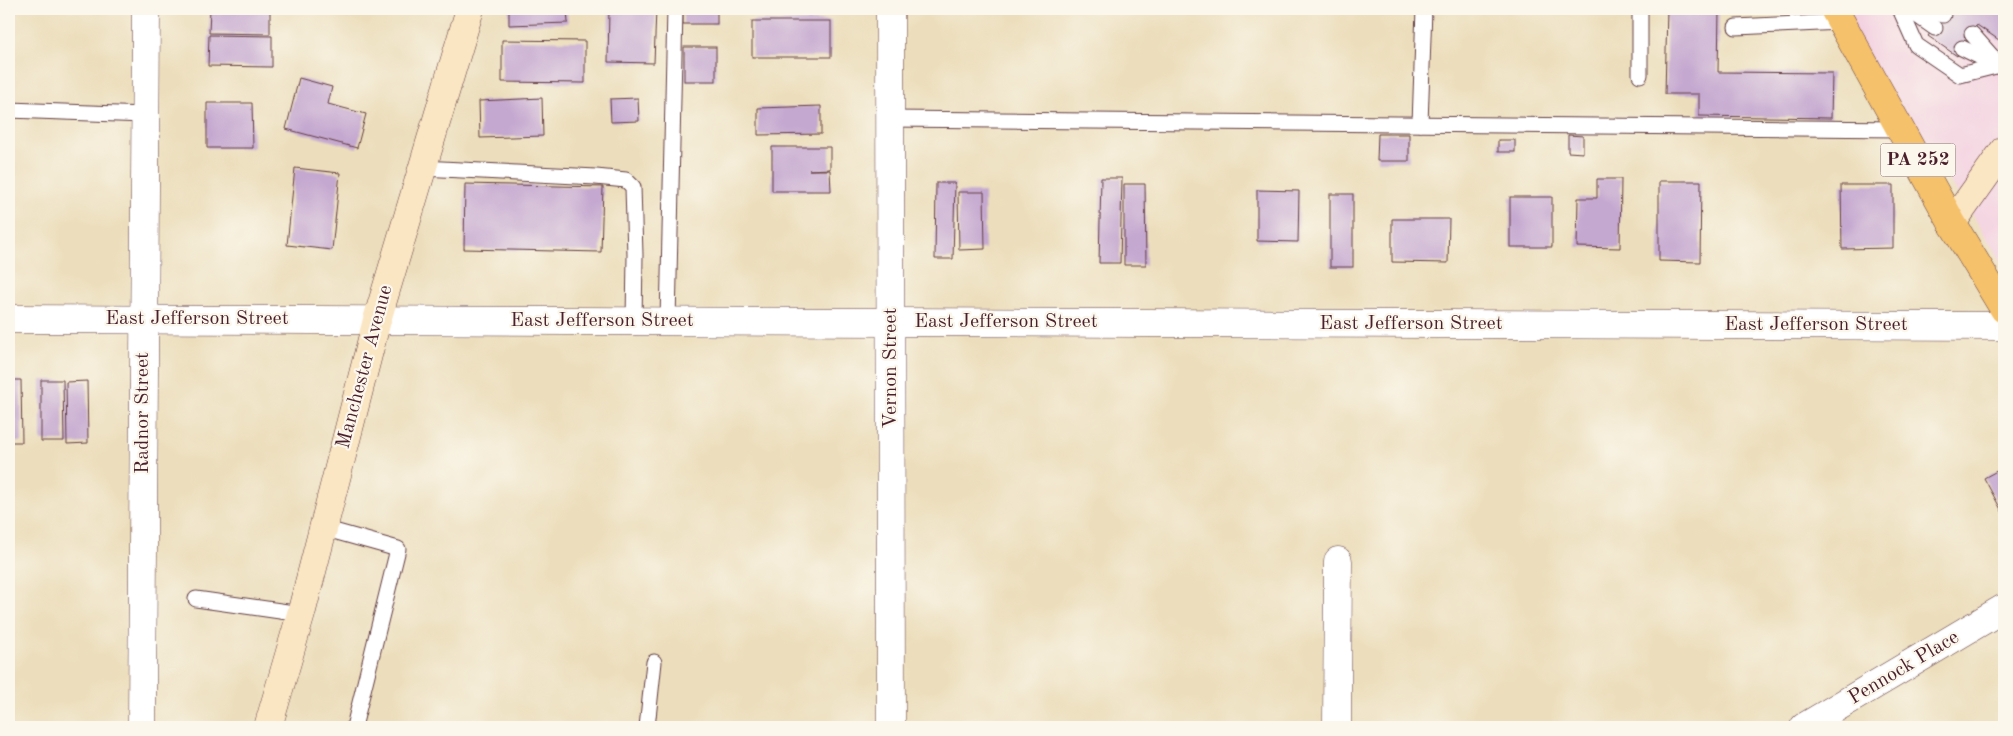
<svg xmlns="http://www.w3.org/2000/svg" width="2013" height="736" viewBox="0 0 2013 736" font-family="'Old Standard TT',serif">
<rect width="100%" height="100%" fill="#fbf7ec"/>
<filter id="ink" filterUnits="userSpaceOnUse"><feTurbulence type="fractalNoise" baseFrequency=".02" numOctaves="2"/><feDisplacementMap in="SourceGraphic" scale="10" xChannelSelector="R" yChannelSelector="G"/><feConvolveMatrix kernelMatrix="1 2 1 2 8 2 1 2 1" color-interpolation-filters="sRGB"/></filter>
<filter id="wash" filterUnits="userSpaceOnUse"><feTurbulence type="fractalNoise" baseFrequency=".0096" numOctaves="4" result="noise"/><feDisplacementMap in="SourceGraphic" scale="20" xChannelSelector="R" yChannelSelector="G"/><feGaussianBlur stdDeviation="1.12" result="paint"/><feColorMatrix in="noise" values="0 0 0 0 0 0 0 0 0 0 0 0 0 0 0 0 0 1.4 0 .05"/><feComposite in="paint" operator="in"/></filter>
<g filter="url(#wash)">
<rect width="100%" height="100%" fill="#ecdebc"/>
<polygon fill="#f3cfe0" points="1830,9 2004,9 2004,267 1974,217"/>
<g id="blocks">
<g fill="#c5a8d0">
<polygon points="210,9 270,9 270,34 209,33"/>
<polygon points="509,9 567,9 568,23 509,25"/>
<polygon points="609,9 656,9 654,63 608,62"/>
<rect x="683" y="9" width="34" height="15"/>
<polygon points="1667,9 1719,9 1718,72 1832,73 1831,118 1699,116 1699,94 1665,94"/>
<polygon points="1947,9 2004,9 2004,33 1999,40 1977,25 1957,56 1928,36"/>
<rect x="752" y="21" width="79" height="36"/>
<polygon points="209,35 272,36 272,67 208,66"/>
<polygon points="502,40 585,41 585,83 502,82"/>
<rect x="684" y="47" width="32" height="34"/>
<polygon points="299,78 332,87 328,104 366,114 357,148 286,129"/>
<polygon points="542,98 543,136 480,138 479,101"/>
<polygon points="638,98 639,121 611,122 610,99"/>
<polygon points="207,103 252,103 253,148 207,148"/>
<polygon points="821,106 821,134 758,135 758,108"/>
<polygon points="1378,134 1409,134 1409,161 1377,161"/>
<polygon points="1568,135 1583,136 1583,153 1568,152"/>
<rect x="1498" y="140" width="17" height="12"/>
<polygon points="772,147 830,147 830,169 809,170 830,170 831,191 772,191"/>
<polygon points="295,168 340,173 332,250 287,245"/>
<polygon points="1101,178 1122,178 1120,263 1099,263"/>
<polygon points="1597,179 1621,179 1620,248 1577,247 1578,198 1597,198"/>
<polygon points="1659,181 1701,181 1700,262 1659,261"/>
<polygon points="936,183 955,183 953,259 935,259"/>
<polygon points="465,184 603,187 601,252 464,249"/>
<polygon points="1124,184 1145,184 1146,265 1124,265"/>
<polygon points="1841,185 1893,185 1893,248 1842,249"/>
<polygon points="1257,190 1299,191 1298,242 1257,241"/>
<polygon points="958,192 984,192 985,249 959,250"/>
<rect x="1330" y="194" width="23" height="73"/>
<rect x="1510" y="197" width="42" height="50"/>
<polygon points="1392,219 1449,219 1448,263 1392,262"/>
<polygon points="9,380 21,380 22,442 9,442"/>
<polygon points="41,380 63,380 64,441 41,441"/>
<polygon points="87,381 88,443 67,444 66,382"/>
<polygon points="2004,467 2004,515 1984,478"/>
</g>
</g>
</g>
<g filter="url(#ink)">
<use href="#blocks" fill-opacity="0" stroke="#623c41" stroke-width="1"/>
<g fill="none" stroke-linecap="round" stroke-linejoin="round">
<g stroke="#623c41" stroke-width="17">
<g id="lane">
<polyline points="1900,9 1916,45 1960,75 2000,65 2004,59"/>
<polyline points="1908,9 1935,28"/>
<polyline points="1924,9 1943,15"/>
<polyline points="1736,27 1841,22"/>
<polyline points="1972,34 1995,60"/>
<polyline points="1962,48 2003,68"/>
<polyline points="1640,75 1640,9"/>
<polyline points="9,110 145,115"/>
<polyline points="890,119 1900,129"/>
<polyline points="1420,124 1424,9"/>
<polyline points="422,168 596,177 626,180 633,187 635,255 634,321"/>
<polyline points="668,321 675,9"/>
<polyline points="323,528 398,549 354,727"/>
<polyline points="196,599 301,614"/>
<polyline points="647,727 654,662"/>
</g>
</g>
<g stroke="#623c41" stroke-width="29">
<g id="street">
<polyline points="890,9 891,727"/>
<polyline points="9,319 2004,326"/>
<polyline points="142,727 146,9"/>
<polyline points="1337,727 1338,561"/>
<polyline points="1804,727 2004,608"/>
</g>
</g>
<g stroke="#623c41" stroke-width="29">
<g id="secondary">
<polyline points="1952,223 2004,150"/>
<polyline points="268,727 301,614 377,320 470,9"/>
</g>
</g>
<g stroke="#623c41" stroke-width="29">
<polyline id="primary" points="1834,9 1952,223 2004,309"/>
</g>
<use href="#lane" stroke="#fff" stroke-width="15"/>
<use href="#street" stroke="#fff" stroke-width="28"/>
<use href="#secondary" stroke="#fbe6c4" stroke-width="28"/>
<use href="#primary" stroke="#f5c16b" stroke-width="28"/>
</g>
</g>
<g text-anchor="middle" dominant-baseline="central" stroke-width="4.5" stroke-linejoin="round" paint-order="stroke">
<rect fill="#fbf7ec" stroke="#7f6065" stroke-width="1" x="1880.5" y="143.5" width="75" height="33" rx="4"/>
<g font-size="19" font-weight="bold" fill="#4a1f2b">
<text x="1918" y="160">PA 252</text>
</g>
<g font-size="20" fill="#4a1f2b" stroke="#fbf7ec">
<text x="197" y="319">East Jefferson Street</text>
<text x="602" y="321">East Jefferson Street</text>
<text x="1006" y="322">East Jefferson Street</text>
<text x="1411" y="324">East Jefferson Street</text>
<text x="1816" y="325">East Jefferson Street</text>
<text transform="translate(365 367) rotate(-75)">Manchester Avenue</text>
<text transform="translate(891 368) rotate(-90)">Vernon Street</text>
<text transform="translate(143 413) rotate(-90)">Radnor Street</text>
<text transform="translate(1904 668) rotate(-31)">Pennock Place</text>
</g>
</g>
<rect width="2013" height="736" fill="none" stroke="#fbf7ec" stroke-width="30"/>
</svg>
